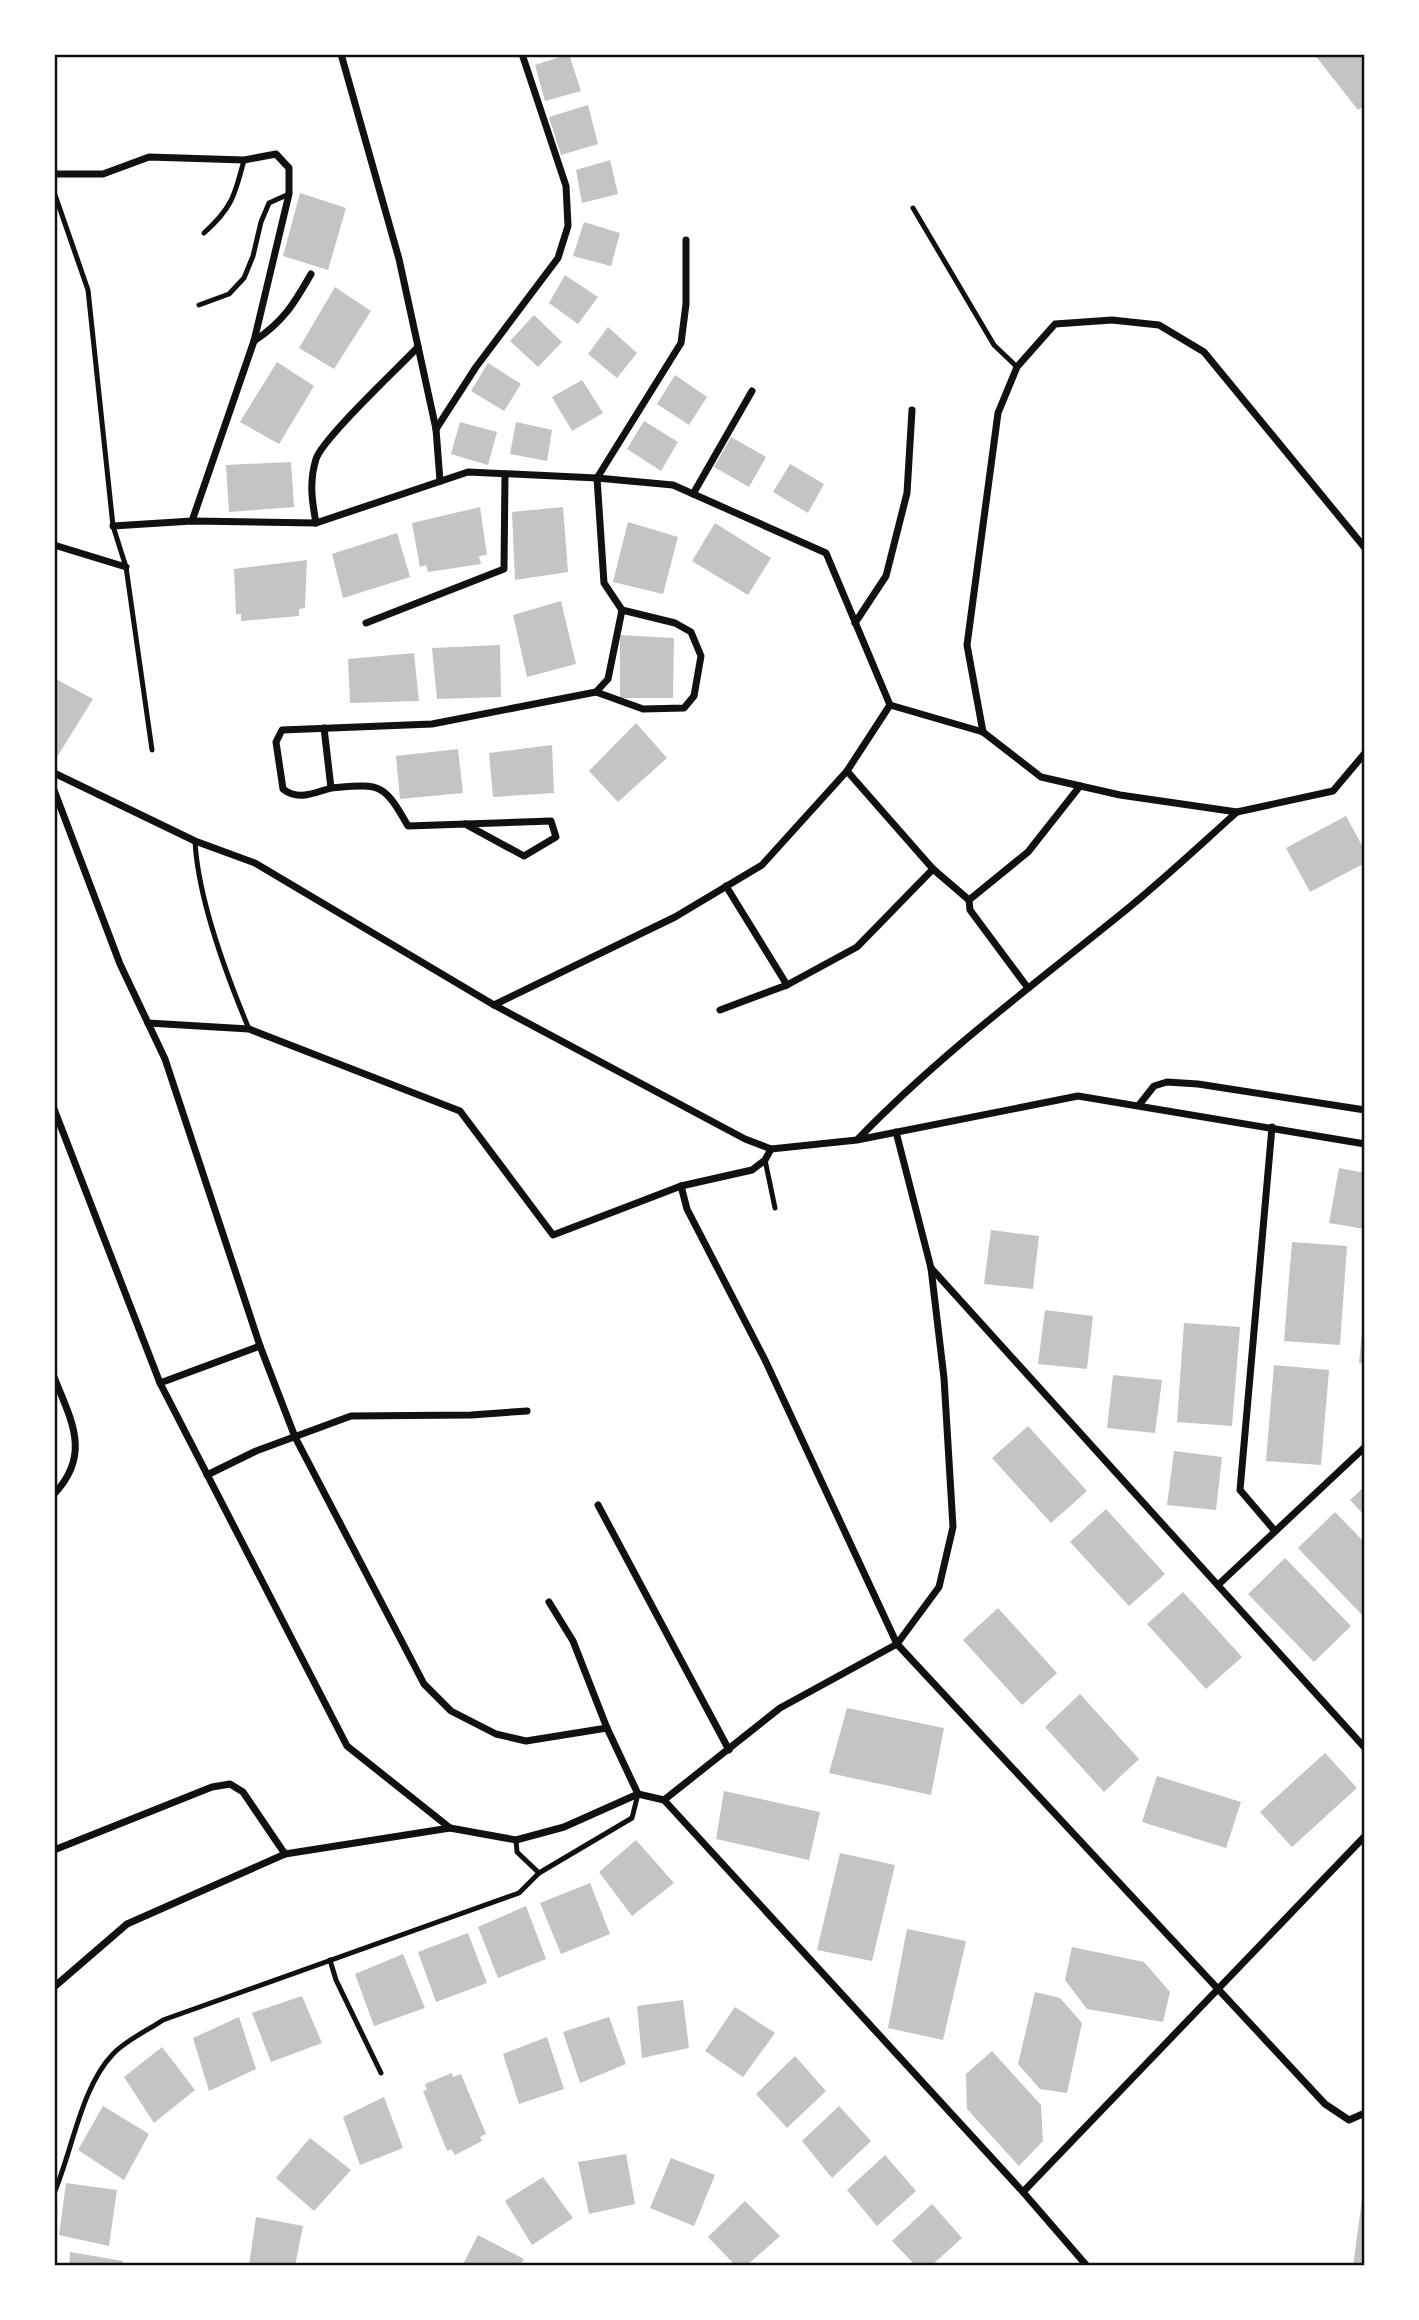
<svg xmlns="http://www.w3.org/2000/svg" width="1419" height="2320" viewBox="0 0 1419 2320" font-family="'Archivo Narrow',sans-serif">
<rect width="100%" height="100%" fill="#fff"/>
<g fill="#c4c4c4">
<polygon points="569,54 581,91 545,101 535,65"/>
<polygon points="1314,54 1365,54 1365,105 1358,110"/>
<polygon points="588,105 598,144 561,155 549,117"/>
<polygon points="610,160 618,194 582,203 576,170"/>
<polygon points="300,193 346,208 328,270 283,256"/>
<polygon points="584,222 620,233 611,266 573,256"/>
<polygon points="565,275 598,297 578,324 549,303"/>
<polygon points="335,287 371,311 334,369 299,348"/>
<polygon points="534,315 562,342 538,367 510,341"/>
<polygon points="608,327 637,353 617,378 588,354"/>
<polygon points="277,362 314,386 279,444 240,422"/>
<polygon points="488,363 521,384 504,411 471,391"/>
<polygon points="675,375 707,397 689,425 657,404"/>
<polygon points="582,380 603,413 572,431 552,397"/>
<polygon points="644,421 678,442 661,471 627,449"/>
<polygon points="460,422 497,432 488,465 451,454"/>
<polygon points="516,422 552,430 547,461 510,454"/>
<polygon points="731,437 766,457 749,487 714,467"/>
<polygon points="291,462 294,507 229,512 226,465"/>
<polygon points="790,464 824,484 808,513 773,492"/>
<polygon points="480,507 487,555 479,556 481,564 428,572 426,565 420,567 412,523"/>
<polygon points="563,507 568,572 515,580 512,512"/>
<polygon points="628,522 678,537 663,594 613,582"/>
<polygon points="715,523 771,558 748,595 692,561"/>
<polygon points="397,533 410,577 343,598 332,554"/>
<polygon points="307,560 305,608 299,609 299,616 241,621 241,614 236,614 234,569"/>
<polygon points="561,601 576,664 527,677 513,615"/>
<polygon points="620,635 674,638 673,698 620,698"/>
<polygon points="500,645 501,697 437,699 432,648"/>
<polygon points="414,653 419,701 350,703 348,659"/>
<polygon points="54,678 93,699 57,757 54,756"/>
<polygon points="636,723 667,758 618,802 589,771"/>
<polygon points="552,745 554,793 493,797 489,753"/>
<polygon points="458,749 463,793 400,799 396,756"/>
<polygon points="1346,816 1365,851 1365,863 1310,892 1286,848"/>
<polygon points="1339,1168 1365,1173 1365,1229 1329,1223"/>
<polygon points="991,1230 1039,1236 1033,1289 984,1284"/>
<polygon points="1292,1242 1347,1246 1340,1345 1284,1341"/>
<polygon points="1045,1310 1093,1316 1087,1369 1038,1364"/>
<polygon points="1363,1320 1365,1320 1365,1364 1359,1363"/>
<polygon points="1184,1323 1240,1327 1232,1426 1177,1422"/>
<polygon points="1274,1365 1329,1370 1321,1465 1266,1461"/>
<polygon points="1113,1375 1162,1380 1155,1433 1107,1428"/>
<polygon points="1028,1426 1087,1491 1051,1523 992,1458"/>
<polygon points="1174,1451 1222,1457 1216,1510 1167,1505"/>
<polygon points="1365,1486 1365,1516 1350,1500"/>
<polygon points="1106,1509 1165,1574 1129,1606 1070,1542"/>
<polygon points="1335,1512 1365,1543 1363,1616 1298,1548"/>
<polygon points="1285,1558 1351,1626 1314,1662 1248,1594"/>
<polygon points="1183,1592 1242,1657 1206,1689 1147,1624"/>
<polygon points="998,1608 1057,1673 1022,1705 963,1640"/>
<polygon points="1080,1694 1139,1759 1104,1792 1045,1727"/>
<polygon points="847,1708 944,1728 931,1795 829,1773"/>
<polygon points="1325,1753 1357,1788 1292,1847 1260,1812"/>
<polygon points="1157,1776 1241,1802 1226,1848 1142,1822"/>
<polygon points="724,1791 820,1812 809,1860 716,1839"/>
<polygon points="636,1840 674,1883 632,1916 599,1872"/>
<polygon points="840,1853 895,1865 872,1961 817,1950"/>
<polygon points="590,1883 610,1934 561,1954 540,1903"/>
<polygon points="526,1906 546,1959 498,1978 478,1927"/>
<polygon points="907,1929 966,1941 943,2040 888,2028"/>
<polygon points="468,1933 487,1983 436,2002 418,1952"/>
<polygon points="1072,1947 1144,1962 1170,1992 1163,2022 1087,2009 1065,1980"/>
<polygon points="403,1954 425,2008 374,2026 355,1974"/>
<polygon points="1035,1992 1060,1998 1082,2023 1067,2093 1040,2089 1018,2064"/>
<polygon points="302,1996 322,2043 271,2062 252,2013"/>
<polygon points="683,2000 689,2048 642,2058 637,2006"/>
<polygon points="735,2007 775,2033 743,2077 705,2051"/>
<polygon points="239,2017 256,2069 209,2091 193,2038"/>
<polygon points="609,2017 626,2064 580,2083 563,2032"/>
<polygon points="547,2037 564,2089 519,2104 503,2054"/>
<polygon points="162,2047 195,2090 154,2123 124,2077"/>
<polygon points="992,2051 1041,2105 1043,2141 1019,2166 967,2109 966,2074"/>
<polygon points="795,2056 826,2091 787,2128 756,2094"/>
<polygon points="452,2073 453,2077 461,2074 486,2134 480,2137 482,2141 455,2155 451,2149 447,2151 423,2091 427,2090 425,2084"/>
<polygon points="384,2097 403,2148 360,2165 343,2117"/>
<polygon points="103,2106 149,2134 124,2180 78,2150"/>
<polygon points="839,2106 871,2141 832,2178 802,2141"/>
<polygon points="310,2138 351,2170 314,2211 276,2178"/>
<polygon points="626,2154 635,2204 589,2214 578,2162"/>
<polygon points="885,2155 916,2191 877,2226 847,2190"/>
<polygon points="671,2158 715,2175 694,2226 650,2208"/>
<polygon points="543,2177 573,2218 532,2245 505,2201"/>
<polygon points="66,2183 117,2190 109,2246 59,2235"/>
<polygon points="1363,2192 1365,2266 1353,2266"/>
<polygon points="745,2201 780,2236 746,2266 736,2266 708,2237"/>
<polygon points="932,2204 962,2238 931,2266 916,2266 892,2241"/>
<polygon points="256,2217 303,2226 295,2266 249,2265"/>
<polygon points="478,2235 524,2259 520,2266 462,2266"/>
<polygon points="70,2252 123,2261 123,2266 69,2266"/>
</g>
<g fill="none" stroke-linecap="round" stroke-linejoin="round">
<g stroke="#111" stroke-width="5">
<polyline points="54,192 88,290 113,526 126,567 152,750"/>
<polyline points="913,208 994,345 1017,367"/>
<path d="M204 233C232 208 235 195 244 160"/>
<polyline points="199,305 229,294 244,278 253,256 261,222 269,203 289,194"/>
<path d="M195 841C198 900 226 974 249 1029"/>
<polyline points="765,1160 775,1208"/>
<polyline points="516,1840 517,1852 539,1873"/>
<polyline points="330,1960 336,1980 381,2073"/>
<path d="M54 2193C72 2152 81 2087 113 2054 126 2040 147 2031 163 2020L519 1893 539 1873 632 1818 638 1794"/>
</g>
<g stroke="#111" stroke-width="7">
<polyline points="341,54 399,259 436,429 440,481"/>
<polyline points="54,174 103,174 149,157 244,160 276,154 289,168 289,194 254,341 192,521"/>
<path d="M254 341C283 322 294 304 311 274"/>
<polyline points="436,429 476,367 558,258 568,226 566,186 522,54"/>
<polyline points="693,494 752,391"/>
<path d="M316 523C312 501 309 482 316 459 322 439 399 367 418 347"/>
<polyline points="113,526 192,521 316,523 468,472 597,478 673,485 826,553 890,705 847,771 762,865 675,917 494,1005"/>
<polyline points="54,545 126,567"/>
<polyline points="366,623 504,569 505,474"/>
<polyline points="855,623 886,576 907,493 912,410"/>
<polyline points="596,692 643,709 684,708 694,696 701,656 691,632 675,623 622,610"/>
<path d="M324 728 331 788C381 784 383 782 408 826L551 821 556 837 524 856 465 824"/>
<polyline points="983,732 967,645 998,413 1017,367 1055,324 1112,320 1159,325 1204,352 1365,548"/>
<polyline points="847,771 933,869"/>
<polyline points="54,773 195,841 255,863 494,1005 745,1139 771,1149 857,1140 1078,1096 1365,1144"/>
<path d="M331 788C314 793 298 801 283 789L276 742 282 730 432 724 596 692 608 679 622 610 604 583 597 478 681 343 686 304V240"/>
<polyline points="54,790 120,964 165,1059 260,1346 295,1437 424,1684 451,1711 496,1734 526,1741 607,1728"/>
<polyline points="1237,812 1333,791 1365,753"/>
<polyline points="726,886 787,985"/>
<polyline points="1028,988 970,910 969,900 1028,852 1080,786"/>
<polyline points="720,1010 787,985 857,947 933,869 969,900"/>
<polyline points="148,1023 249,1029 460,1111 553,1235 681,1186 752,1170 765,1160 771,1149"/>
<polyline points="1139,1105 1154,1086 1167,1082 1198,1084 1365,1110"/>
<polyline points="54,1109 160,1383 347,1746 450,1828"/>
<polyline points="1272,1127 1240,1490 1275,1531"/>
<path d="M858 1139C938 1056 1032 986 1121 914 1161 882 1199 846 1237 812L1120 795 1041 777 983 732 890 705"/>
<polyline points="681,1186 687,1209 765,1360 897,1644 1325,2104 1349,2120 1365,2113"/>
<polyline points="931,1268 1365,1748"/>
<path d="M54 1377C71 1420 92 1454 54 1494"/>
<polyline points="160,1383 260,1346"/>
<polyline points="207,1475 256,1451 351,1416 471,1415 527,1411"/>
<polyline points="598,1505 729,1750"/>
<polyline points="1218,1585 1365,1447"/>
<polyline points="549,1602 573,1641 607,1728 638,1794 664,1800 780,1708 897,1644 939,1587 953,1527 944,1378 931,1268 896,1132"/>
<polyline points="664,1800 1023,2192 1087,2266"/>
<polyline points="54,1850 212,1787 230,1784 243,1792 285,1854"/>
<polyline points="54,1987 127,1924 285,1854 450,1828 516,1840 564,1827 638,1794"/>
<polyline points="1023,2192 1365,1836"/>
</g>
</g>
<rect width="1419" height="2320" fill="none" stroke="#ffffff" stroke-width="112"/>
<rect x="56" y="56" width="1307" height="2208" fill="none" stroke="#111" stroke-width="2.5"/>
</svg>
